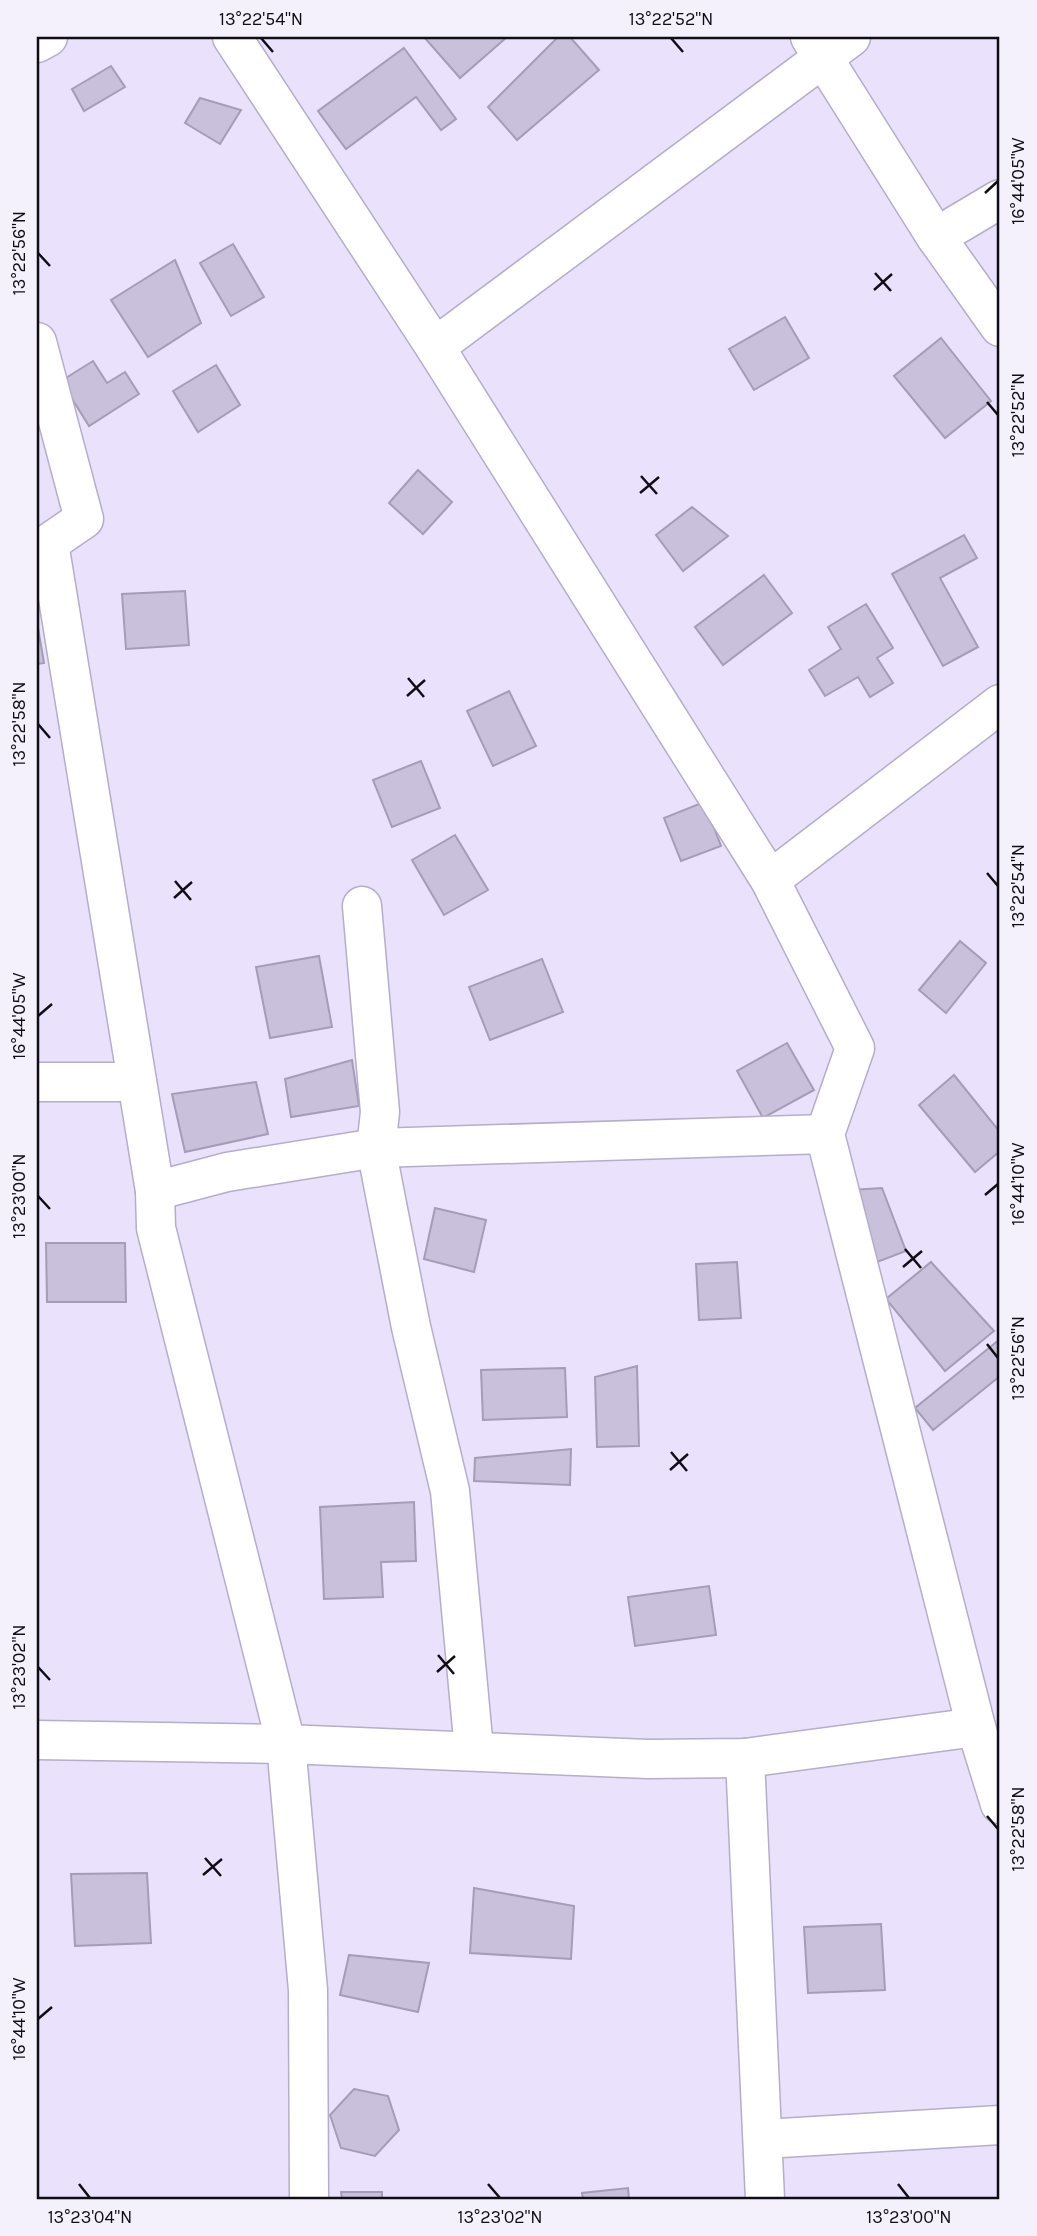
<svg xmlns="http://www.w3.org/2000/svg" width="1037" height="2236" viewBox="0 0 1037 2236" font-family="Karla,sans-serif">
<rect width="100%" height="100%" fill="#eae1fc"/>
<g fill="#c9c0db" stroke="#a59db7" stroke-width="2">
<polygon points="424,37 507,37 460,78"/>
<polygon points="558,37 570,37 599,70 517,140 488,107"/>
<polygon points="404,48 456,119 441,130 416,97 346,149 318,111"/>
<polygon points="111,66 125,87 84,111 72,89"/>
<polygon points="200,98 241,110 220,144 185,123"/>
<polygon points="233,244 264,297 231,316 200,263"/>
<polygon points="175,260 201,323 148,357 111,300"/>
<polygon points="785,317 809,358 754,390 729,349"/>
<polygon points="941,338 991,401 945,438 894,376"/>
<polygon points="93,361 107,383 125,372 139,394 89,426 61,381"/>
<polygon points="216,365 240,405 198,432 173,391"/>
<polygon points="418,470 452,502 423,534 389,503"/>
<polygon points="692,507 728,536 683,571 656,535"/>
<polygon points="964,535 977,558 940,578 978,647 943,666 892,574"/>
<polygon points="764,575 792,613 723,665 695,627"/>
<polygon points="185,591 189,645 126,649 122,594"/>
<polygon points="866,604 893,648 877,658 893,683 870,697 858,677 825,696 809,670 841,649 828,627"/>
<polygon points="37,622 44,663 37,664"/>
<polygon points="509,691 536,746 493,766 467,711"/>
<polygon points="421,761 440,808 392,827 373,780"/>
<polygon points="704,802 721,846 681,861 664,818"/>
<polygon points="455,835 488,890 444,915 412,860"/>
<polygon points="960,941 986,963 946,1013 919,990"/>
<polygon points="319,956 332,1027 270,1038 256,967"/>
<polygon points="542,959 563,1012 490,1040 469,987"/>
<polygon points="787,1043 814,1090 763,1118 737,1071"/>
<polygon points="352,1060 359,1106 291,1117 285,1079"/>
<polygon points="954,1075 1000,1132 1000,1151 975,1172 919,1105"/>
<polygon points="256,1082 268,1134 185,1152 172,1094"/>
<polygon points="882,1188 906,1251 864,1267 835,1191"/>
<polygon points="435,1208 486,1220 474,1272 424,1259"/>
<polygon points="46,1243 125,1243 126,1302 47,1302"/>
<polygon points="737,1262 741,1318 699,1320 696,1264"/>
<polygon points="931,1262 994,1331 945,1371 886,1299"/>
<polygon points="1000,1339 1000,1376 933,1430 915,1408"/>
<polygon points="637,1366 639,1446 597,1447 595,1377"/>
<polygon points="565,1368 567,1417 483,1420 481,1370"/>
<polygon points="571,1449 570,1485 474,1481 475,1458"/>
<polygon points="414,1502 416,1561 381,1562 383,1597 324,1599 320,1507"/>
<polygon points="709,1586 716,1635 635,1646 628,1597"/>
<polygon points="147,1873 151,1943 75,1946 71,1874"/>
<polygon points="474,1888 574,1906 571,1959 470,1953"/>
<polygon points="881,1924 885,1990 808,1993 804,1927"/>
<polygon points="349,1955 429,1963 418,2012 340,1995"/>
<polygon points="354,2089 388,2096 399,2130 375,2156 341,2148 330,2115"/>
<polygon points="628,2188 629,2199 583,2199 582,2193"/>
<polygon points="341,2192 382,2192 382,2199 342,2199"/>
</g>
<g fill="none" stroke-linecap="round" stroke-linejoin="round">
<g stroke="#b6adc8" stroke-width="41">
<g id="minor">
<polyline points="232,37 435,347 770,880 855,1048 825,1134 976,1727 1000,1804"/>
<polyline points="810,37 936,237 1000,327"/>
<polyline points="37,43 48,37"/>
<polyline points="936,237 1000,199"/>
<polyline points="37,342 84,519 49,543 155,1191 156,1228 286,1744 308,1990 309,2199"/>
<polyline points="435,347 851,37"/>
<polyline points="770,880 1000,704"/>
<polyline points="362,906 380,1112 376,1148 411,1327 450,1491 474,1750"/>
<polyline points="37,1082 137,1082"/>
<polyline points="155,1191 227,1172 376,1148 825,1134"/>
<polyline points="37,1740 286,1744 648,1759 745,1758 976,1727"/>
<polyline points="745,1758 765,2199"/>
<polyline points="764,2139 1000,2125"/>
</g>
</g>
<use href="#minor" stroke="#fff" stroke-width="38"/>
</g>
<path fill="none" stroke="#100d15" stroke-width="2.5" d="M261 38 273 52M671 38 683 52M985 193 998 181M38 253 50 266M875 273 891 291M874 290 892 274M987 402 998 415M641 476 657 494M640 493 659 477M408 678 424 697M407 696 425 680M38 724 50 738M987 873 998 886M175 881 191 900M174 898 192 882M38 1016 52 1004M985 1195 998 1184M38 1196 50 1209M905 1249 921 1268M903 1267 922 1251M987 1344 998 1358M671 1452 687 1471M670 1470 688 1454M438 1655 454 1674M38 1667 50 1680M437 1672 455 1656M987 1816 998 1829M205 1858 221 1876M203 1875 222 1859M38 2019 52 2007M79 2184 90 2198M488 2184 500 2198M898 2184 909 2198"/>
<rect width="1037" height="2236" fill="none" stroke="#f5f1fc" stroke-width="77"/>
<rect x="38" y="38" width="960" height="2160" fill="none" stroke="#100d15" stroke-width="2.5"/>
<g font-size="18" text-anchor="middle" fill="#100d15">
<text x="261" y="25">13°22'54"N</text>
<text x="671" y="25">13°22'52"N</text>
<text transform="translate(1018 181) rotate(-90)" y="6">16°44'05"W</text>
<text transform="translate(19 253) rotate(-90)" y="6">13°22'56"N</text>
<text transform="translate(1018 415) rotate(-90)" y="6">13°22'52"N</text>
<text transform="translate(19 724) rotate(-90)" y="6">13°22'58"N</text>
<text transform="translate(1018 886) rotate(-90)" y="6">13°22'54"N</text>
<text transform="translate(19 1016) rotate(-90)" y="6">16°44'05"W</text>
<text transform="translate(1018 1184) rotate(-90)" y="6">16°44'10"W</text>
<text transform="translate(19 1196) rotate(-90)" y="6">13°23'00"N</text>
<text transform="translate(1018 1358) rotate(-90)" y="6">13°22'56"N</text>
<text transform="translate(19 1667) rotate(-90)" y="6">13°23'02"N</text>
<text transform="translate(1018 1829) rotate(-90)" y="6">13°22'58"N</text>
<text transform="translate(19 2019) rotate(-90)" y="6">16°44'10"W</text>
<text x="90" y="2223">13°23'04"N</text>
<text x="500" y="2223">13°23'02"N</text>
<text x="909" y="2223">13°23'00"N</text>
</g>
</svg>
